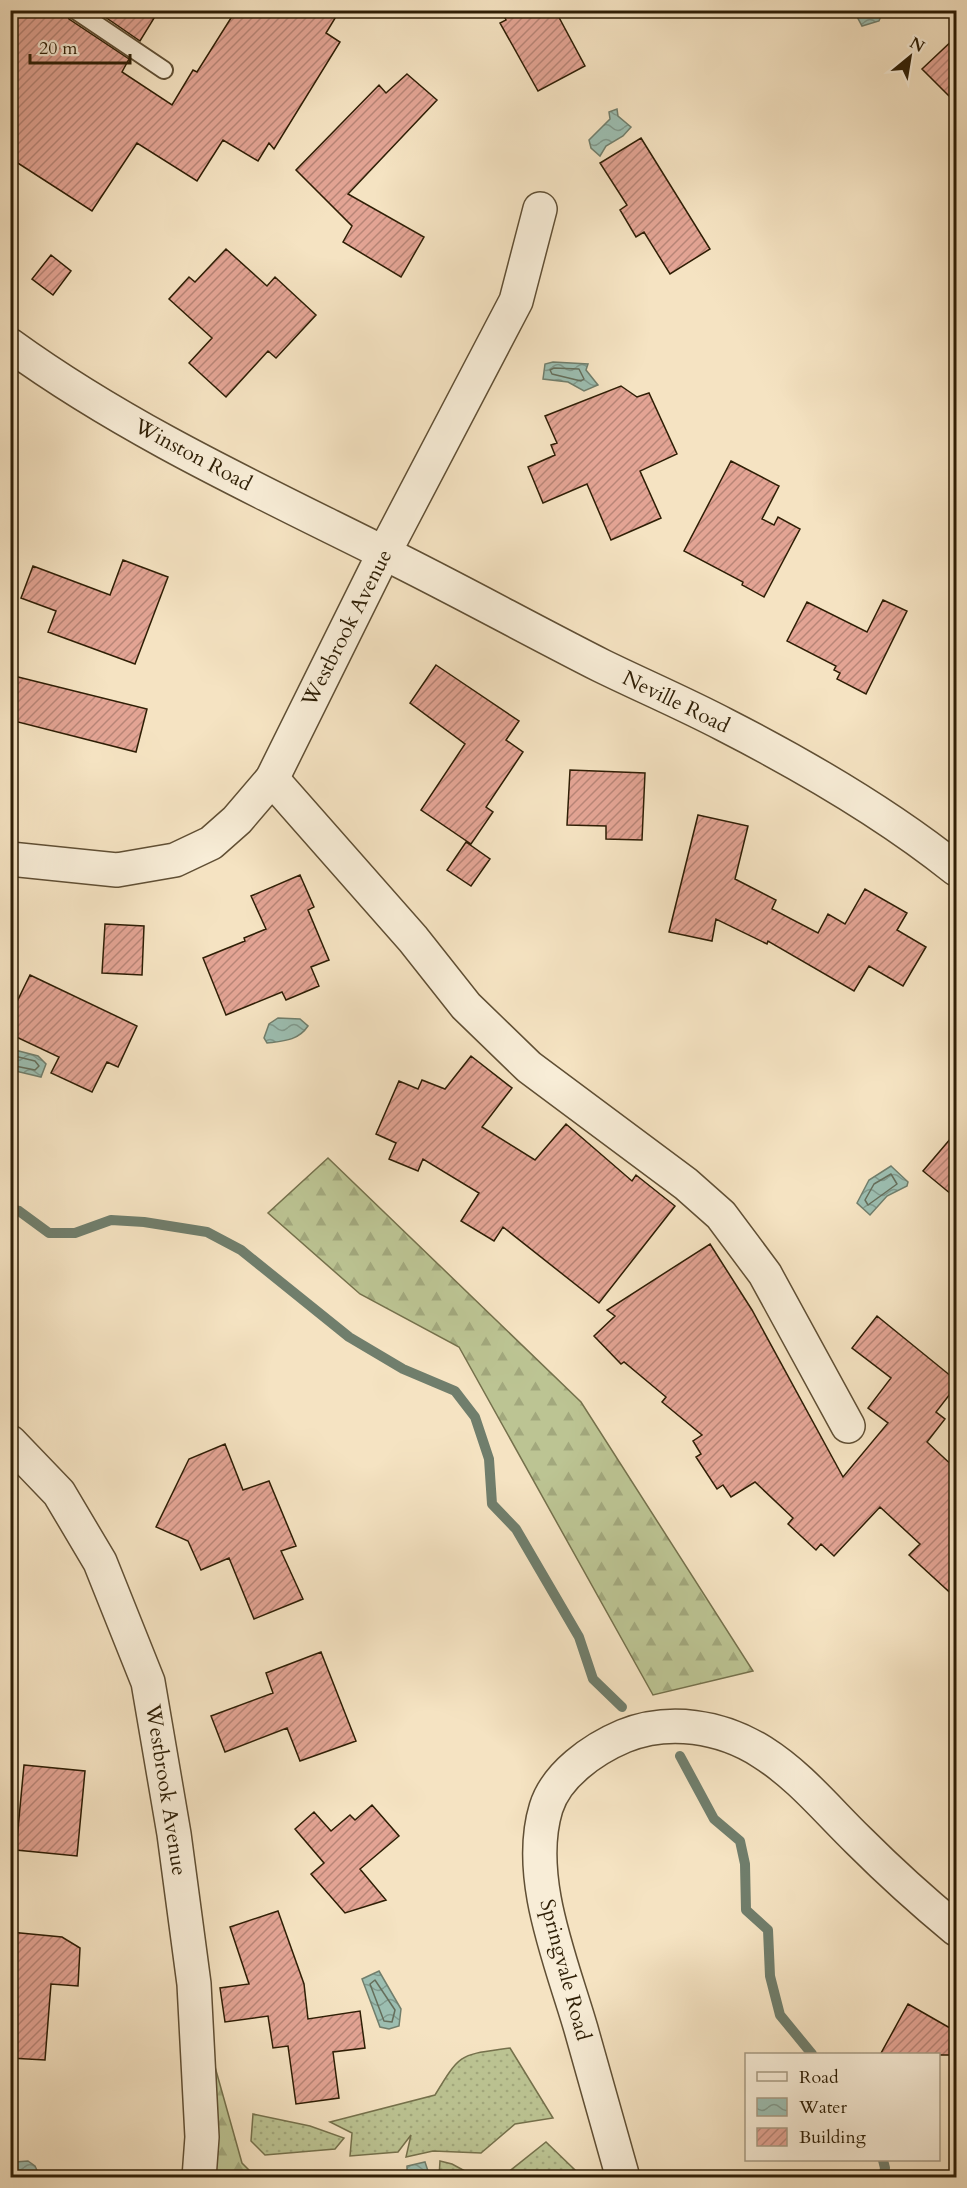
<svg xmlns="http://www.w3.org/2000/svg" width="967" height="2188" viewBox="0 0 967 2188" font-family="Cardo,serif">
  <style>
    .grass { fill: url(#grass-dots); stroke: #75714c; stroke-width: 1.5 }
    .forest { fill: url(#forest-firs); stroke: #75714c; stroke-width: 1.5 }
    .water { fill: url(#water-waves); stroke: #707e6c; stroke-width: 1.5 }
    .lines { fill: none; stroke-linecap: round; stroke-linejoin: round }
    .shore { stroke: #656e5b; stroke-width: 1.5 }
    .stream { stroke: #707e6c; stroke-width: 10 }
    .building { fill: url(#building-hatch); stroke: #2e1e05; stroke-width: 1.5 }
    .service-casing { stroke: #604f34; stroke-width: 20 }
    .minor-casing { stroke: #604f34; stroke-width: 36 }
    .tertiary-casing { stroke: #604f34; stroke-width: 36 }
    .service { stroke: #f8edd7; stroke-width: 16 }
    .minor { stroke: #f8edd7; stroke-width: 33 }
    .tertiary { stroke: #f8edd7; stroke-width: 33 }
    .labels { text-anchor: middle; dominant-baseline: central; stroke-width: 5; stroke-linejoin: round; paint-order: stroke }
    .street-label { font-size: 21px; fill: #2e1e05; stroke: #f8edd7 }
  </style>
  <defs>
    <pattern id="grass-dots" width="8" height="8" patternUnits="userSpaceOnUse" patternTransform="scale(1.5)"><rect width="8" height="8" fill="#bcc493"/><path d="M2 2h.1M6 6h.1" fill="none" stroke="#a2a87d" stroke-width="1.8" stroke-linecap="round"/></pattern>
    <pattern id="forest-firs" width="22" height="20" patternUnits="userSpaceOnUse" patternTransform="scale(1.5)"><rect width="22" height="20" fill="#bcc493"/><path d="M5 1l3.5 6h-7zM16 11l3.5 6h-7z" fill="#a2a87d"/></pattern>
    <pattern id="water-waves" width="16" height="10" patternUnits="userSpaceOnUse" patternTransform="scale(1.5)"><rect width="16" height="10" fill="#9cbeb1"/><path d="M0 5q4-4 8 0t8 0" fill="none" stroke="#809a8e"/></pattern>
    <pattern id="building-hatch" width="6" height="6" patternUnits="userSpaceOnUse" patternTransform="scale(1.5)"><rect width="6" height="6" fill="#e3a494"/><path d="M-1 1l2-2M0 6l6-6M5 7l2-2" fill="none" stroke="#b88577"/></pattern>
  </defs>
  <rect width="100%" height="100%" fill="#f5e3c2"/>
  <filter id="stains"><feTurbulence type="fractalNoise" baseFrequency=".00333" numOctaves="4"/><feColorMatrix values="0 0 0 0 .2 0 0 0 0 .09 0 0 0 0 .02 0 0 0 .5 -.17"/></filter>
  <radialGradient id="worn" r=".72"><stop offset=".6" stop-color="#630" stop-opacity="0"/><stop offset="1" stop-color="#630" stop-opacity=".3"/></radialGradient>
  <path class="grass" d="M 510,2048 L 553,2118 L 515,2124 L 481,2153 L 433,2151 L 406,2157 L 411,2135 L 398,2152 L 350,2156 L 352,2133 L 330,2122 L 435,2095 C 461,2052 460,2055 510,2048 Z
    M 253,2114 L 310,2126 L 344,2138 L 335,2149 L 265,2155 L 251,2141 Z
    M 546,2142 L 575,2170 L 578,2177 L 502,2177 Z
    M 440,2161 L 452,2164 L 476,2177 L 439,2177 Z"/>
  <path class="forest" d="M 328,1158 L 581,1402 L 753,1671 L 653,1695 L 459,1347 L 360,1294 L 268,1213 Z
    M 208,2042 L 242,2163 L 256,2177 L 204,2178 Z"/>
  <path class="water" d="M 854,11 L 876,11 L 881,16 L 879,21 L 862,26 Z
    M 617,109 L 618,116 L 631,127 L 623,136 L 606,146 L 600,156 L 591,148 L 589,140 L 610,119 L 609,112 Z
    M 553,362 L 588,364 L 586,370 L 598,385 L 584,391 L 568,382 L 543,379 L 545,364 Z
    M 278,1018 L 300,1019 L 308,1026 C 298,1041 283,1041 267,1043 L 264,1038 L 269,1024 Z
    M 11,1049 L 38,1056 L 46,1064 L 41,1077 L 11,1070 Z
    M 891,1166 L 908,1182 L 907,1186 L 887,1196 L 870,1215 L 857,1203 L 869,1180 Z
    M 379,1971 L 401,2009 L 399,2026 L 389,2029 L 380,2027 L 362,1979 Z
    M 28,2161 L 35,2166 L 40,2177 L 19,2177 L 13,2167 L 15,2162 Z
    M 425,2162 L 430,2177 L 407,2177 L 407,2166 Z"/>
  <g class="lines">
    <path class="shore" d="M 554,368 L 579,369 L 584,379 L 581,381 L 552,374 L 550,370 Z
      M 10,1055 L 35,1061 L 39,1066 L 35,1070 L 10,1065
      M 891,1174 L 897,1184 L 868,1205 L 865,1200 L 874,1184 Z
      M 375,1980 L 395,2010 L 392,2022 L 384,2021 L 370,1984 Z"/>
    <path class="stream" d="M 10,1209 L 19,1211 L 49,1233 L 75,1233 L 111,1220 L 144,1222 L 207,1232 L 241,1250 L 349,1337 L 403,1369 L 455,1391 L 475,1417 L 489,1459 L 492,1504 L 516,1529 L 579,1637 L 593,1679 L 622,1707
      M 680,1756 L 714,1819 L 740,1841 L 745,1864 L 746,1910 L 768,1930 L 770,1976 L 780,2015 L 812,2054
      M 883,2178 L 885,2168 L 883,2160"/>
  </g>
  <path class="building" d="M 10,10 L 65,10 L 69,19 L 129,59 L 122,72 L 172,105 L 193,70 L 197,72 L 236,10 L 340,10 L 326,33 L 340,42 L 274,149 L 269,143 L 258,161 L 223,140 L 197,181 L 137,143 L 92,211 L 10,158 Z
    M 95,10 L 159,10 L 140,41 Z
    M 501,10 L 555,10 L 585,66 L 538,91 L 500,23 L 506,20 Z
    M 957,36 L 957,104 L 922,69 Z
    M 407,74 L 437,100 L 348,194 L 424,237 L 401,277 L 343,242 L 352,226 L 296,170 L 379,85 L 386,93 Z
    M 641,138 L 710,249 L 670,274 L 644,232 L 636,237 L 620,210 L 627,205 L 600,163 Z
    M 226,249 L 267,286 L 275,277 L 316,315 L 276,358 L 268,351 L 226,397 L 189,363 L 212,338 L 169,299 L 189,277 L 195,282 Z
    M 51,255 L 71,271 L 53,295 L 32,279 Z
    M 621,386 L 637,397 L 649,393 L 677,454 L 640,471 L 661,518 L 611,540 L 587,484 L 543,503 L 528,467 L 555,455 L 551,445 L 557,443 L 545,416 Z
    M 731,461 L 779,486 L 762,519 L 774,525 L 778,517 L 800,529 L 764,597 L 742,585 L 743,582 L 684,551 Z
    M 123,560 L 168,577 L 135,664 L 48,632 L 56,611 L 21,598 L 33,566 L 110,595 Z
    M 883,600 L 907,611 L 866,694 L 837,679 L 840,673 L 834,670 L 836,666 L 787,641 L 807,602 L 867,632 Z
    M 436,665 L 519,721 L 506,740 L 523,752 L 486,807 L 493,812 L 471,844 L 421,810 L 465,744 L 410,703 Z
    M 10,675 L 147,709 L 136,752 L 10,720 Z
    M 570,770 L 645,773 L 642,840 L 606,839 L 606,826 L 567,825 Z
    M 698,815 L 748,826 L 735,879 L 776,900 L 772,909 L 818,933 L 828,914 L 845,924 L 865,889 L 907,913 L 897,930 L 926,947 L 903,986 L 869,966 L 854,991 L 768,941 L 767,944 L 716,919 L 712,941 L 669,932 Z
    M 466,842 L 490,859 L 471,886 L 447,870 Z
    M 300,875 L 314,907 L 308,910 L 329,960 L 311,967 L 319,986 L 286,1000 L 282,992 L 226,1015 L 203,958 L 245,941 L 244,938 L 266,929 L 251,896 Z
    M 105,924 L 144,926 L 142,975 L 102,973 Z
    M 30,975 L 137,1026 L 118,1067 L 107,1062 L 92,1092 L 51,1073 L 59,1057 L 10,1034 L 10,1016 Z
    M 471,1056 L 512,1088 L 482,1127 L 535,1160 L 566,1124 L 632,1181 L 636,1175 L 675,1206 L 599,1303 L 503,1227 L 494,1241 L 461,1221 L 479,1193 L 423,1159 L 418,1171 L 389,1159 L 396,1143 L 376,1134 L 399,1081 L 418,1089 L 422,1080 L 445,1089 Z
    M 957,1131 L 957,1199 L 923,1171 Z
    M 710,1244 L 752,1310 L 843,1477 L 888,1423 L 868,1408 L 891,1378 L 852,1348 L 877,1316 L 957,1381 L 957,1385 L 936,1412 L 945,1419 L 927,1442 L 957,1470 L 957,1599 L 909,1555 L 920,1544 L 880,1507 L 834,1556 L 821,1544 L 816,1550 L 788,1524 L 793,1518 L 755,1482 L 731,1497 L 723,1485 L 717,1489 L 696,1457 L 701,1454 L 693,1441 L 702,1435 L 662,1402 L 666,1397 L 624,1362 L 621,1364 L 594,1336 L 615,1316 L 607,1310 Z
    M 225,1444 L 243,1490 L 269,1481 L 296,1546 L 281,1551 L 303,1599 L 254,1619 L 229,1558 L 201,1570 L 188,1541 L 156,1527 L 189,1459 Z
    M 321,1652 L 356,1741 L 300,1761 L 287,1728 L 225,1752 L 211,1716 L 273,1693 L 266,1673 Z
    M 24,1765 L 85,1771 L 77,1856 L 16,1850 Z
    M 372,1805 L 399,1836 L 360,1869 L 386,1900 L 345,1913 L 311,1874 L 324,1863 L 295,1829 L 314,1812 L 331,1831 L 350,1815 L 355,1820 Z
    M 278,1911 L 304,1984 L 308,2019 L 360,2011 L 365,2048 L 333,2052 L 339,2098 L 296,2104 L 288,2046 L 273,2048 L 268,2016 L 225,2022 L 220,1988 L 249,1984 L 230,1927 Z
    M 10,1932 L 62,1937 L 80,1948 L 78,1986 L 51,1984 L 45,2060 L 10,2058 Z
    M 908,2004 L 957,2032 L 957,2055 L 880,2055 Z"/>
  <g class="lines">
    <g class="service-casing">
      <path id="service" d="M 75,10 L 164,70"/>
    </g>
    <g class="minor-casing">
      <path id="minor" d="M 540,209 L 516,301 L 384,553 C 457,589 529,629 602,666 C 643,686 685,704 725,725 C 805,766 886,813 956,869
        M 272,779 L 413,939 L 466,1006 L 529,1067 L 686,1184 L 721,1215 L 765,1274 L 848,1426
        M 623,2178 C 609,2128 595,2078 581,2029 C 562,1963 525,1877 546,1808 C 556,1775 593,1749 624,1736 C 669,1718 721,1726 762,1752 C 800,1776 827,1810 859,1841 C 890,1872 922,1901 956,1929"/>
    </g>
    <g class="tertiary-casing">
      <path id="tertiary" d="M 10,345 C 126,429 256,489 384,553 L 272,779 L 237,820 L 211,843 L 175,860 L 117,870 L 10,859
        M 10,1442 L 59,1493 L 100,1562 L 148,1682 L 174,1834 L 194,1984 L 202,2137 L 199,2178"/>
    </g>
    <use href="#service" class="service"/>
    <use href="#minor" class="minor"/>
    <use href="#tertiary" class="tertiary"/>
  </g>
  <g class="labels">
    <g class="street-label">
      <text transform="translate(193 455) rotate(28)">Winston Road</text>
      <text transform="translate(347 628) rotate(-63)">Westbrook Avenue</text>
      <text transform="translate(676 702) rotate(26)">Neville Road</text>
      <text transform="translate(166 1790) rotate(81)">Westbrook Avenue</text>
      <text transform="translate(565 1970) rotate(75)">Springvale Road</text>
    </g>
  </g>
  <rect width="967" height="2188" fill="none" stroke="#f5e3c2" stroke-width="36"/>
  <rect x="12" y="12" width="943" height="2164" fill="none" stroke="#2e1e05" stroke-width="3"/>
  <rect x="18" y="18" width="931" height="2152" fill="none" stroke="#2e1e05" stroke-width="1.5"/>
  <rect x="745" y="2053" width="195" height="108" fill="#f8edd7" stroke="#a79a83" stroke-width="1.5"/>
  <rect x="757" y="2072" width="30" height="9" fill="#f8edd7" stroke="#a79a83" stroke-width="1.5"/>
  <text x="799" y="2083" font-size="18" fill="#2e1e05">Road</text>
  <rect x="757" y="2098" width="30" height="18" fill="url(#water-waves)" stroke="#a79a83" stroke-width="1.5"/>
  <text x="799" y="2113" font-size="18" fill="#2e1e05">Water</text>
  <rect x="757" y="2128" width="30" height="18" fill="url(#building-hatch)" stroke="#a79a83" stroke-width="1.5"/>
  <text x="799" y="2143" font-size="18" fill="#2e1e05">Building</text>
  <g transform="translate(910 57) rotate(30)" stroke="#f8edd7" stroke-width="4.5" paint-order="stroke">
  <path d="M0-4.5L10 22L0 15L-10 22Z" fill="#2e1e05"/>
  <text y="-9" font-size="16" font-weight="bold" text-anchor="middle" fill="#2e1e05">N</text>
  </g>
  <path d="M30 54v9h100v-9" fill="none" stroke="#2e1e05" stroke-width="3"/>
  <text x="39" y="54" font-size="18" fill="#2e1e05" stroke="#f8edd7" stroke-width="4.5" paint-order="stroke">20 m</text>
  <rect width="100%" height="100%" filter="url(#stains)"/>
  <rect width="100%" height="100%" fill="url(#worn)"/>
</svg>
